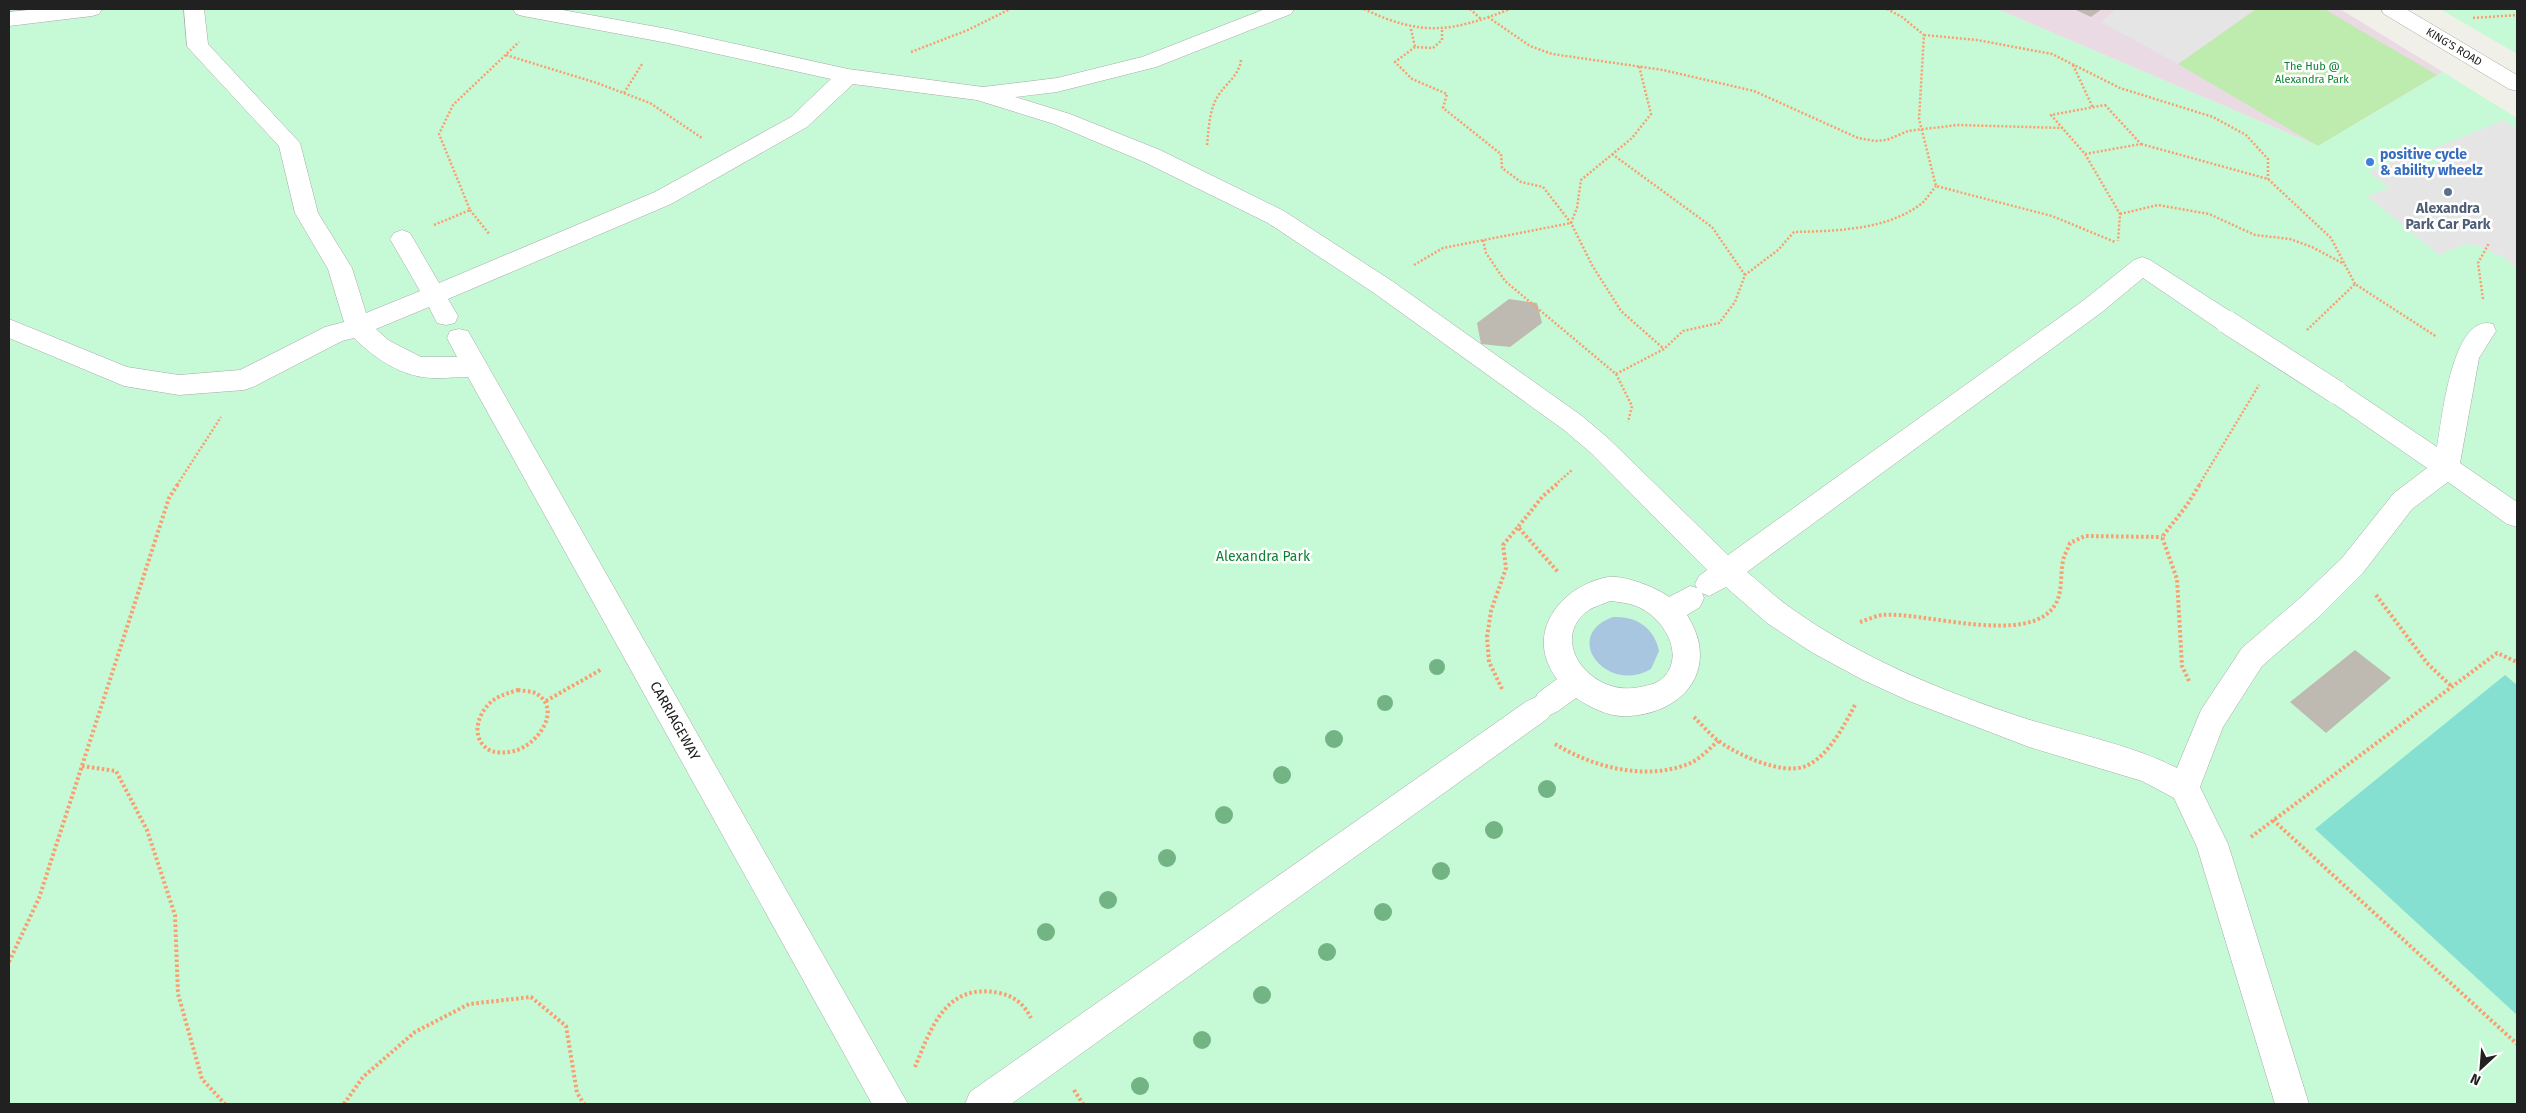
<svg xmlns="http://www.w3.org/2000/svg" width="2526" height="1113" viewBox="0 0 2526 1113" font-family="'Fira Sans',sans-serif">
  <style>
    .industrial { fill: #eadae3 }
    .grass { fill: #beebae }
    .park { fill: #c6fad6 }
    .pitch { fill: #86e0d2 }
    .parking { fill: #e5e5e5 }
    .water { fill: #a8c6df }
    .building { fill: #bebab1 }
    .lines { fill: none; stroke-linecap: round; stroke-linejoin: round }
    .pedestrian-casing { stroke: #a8a8a8; stroke-width: 1 }
    .tertiary-casing { stroke: #a8a8a8; stroke-width: 1 }
    .path-far1 { stroke: #fb9d6f; stroke-width: 2.5; stroke-dasharray: 2 2; stroke-linecap: butt }
    .path { stroke: #fb9d6f; stroke-width: 4; stroke-dasharray: 2.5 2.5; stroke-linecap: butt }
    .pedestrian { fill: #fff; fill-rule: evenodd }
    .tertiary { fill: #fff; fill-rule: evenodd }
    .pedestrian-bridge-casing { stroke: #a8a8a8; stroke-width: 24; stroke-linecap: butt }
    .pedestrian-bridge { stroke: #fff; stroke-width: 23 }
    .tree { fill: #72b483 }
    .shop-dot { fill: #3f7fe0; stroke: #fff; stroke-width: 2 }
    .service-dot { fill: #5c6f8a; stroke: #fff; stroke-width: 2 }
    .labels { text-anchor: middle; dominant-baseline: central; stroke-width: 5; stroke-linejoin: round; paint-order: stroke }
    .far-street-label { font-size: 11px; fill: #212121; stroke: #fff }
    .far-park-label { font-size: 11px; fill: #0b8331; stroke: #fff }
    .shop-label { font-size: 14px; font-weight: bold; fill: #366cbe; stroke: #fff; text-anchor: start }
    .service-label { font-size: 14px; font-weight: bold; fill: #4e5e75; stroke: #fff }
    .park-label { font-size: 14px; fill: #0b8331; stroke: #fff }
    .street-label { font-size: 14px; fill: #212121; stroke: #fff }
  </style>
  <rect width="100%" height="100%" fill="#f1f0e8"/>
  <path class="industrial" d="M 1997,9 L 2340,9 L 2443,72 L 2318,146 Z"/>
  <path class="grass" d="M 2256,9 L 2324,9 L 2437,75 L 2318,146 L 2178,64 Z"/>
  <path class="park" d="M 9,9 L 1997,9 L 2318,146 L 2443,72 L 2517,118 L 2517,1104 L 9,1104 Z
    M 2440,9 L 2517,9 L 2517,54 Z"/>
  <path class="pitch" d="M 2505,675 L 2517,685 L 2517,1015 L 2315,829 Z"/>
  <path class="parking" d="M 2116,9 L 2256,9 L 2178,64 L 2101,22 Z
    M 2504,120 L 2517,129 L 2517,269 L 2505,258 L 2479,246 L 2465,244 L 2439,255 L 2367,196 L 2389,188 L 2369,172 L 2402,157 L 2419,171 L 2441,162 L 2427,151 Z"/>
  <path class="water" d="M 1613,617 C 1636,616 1654,627 1659,651 L 1651,669 C 1607,695 1560,636 1613,617 Z"/>
  <path class="building" d="M 2074,9 L 2102,9 L 2091,17 Z
    M 1509,299 L 1537,303 L 1542,323 L 1510,347 L 1481,344 L 1477,323 Z
    M 2355,650 L 2391,678 L 2326,733 L 2290,702 Z"/>
  <g class="lines">
    <g class="pedestrian-casing">
      <path id="pedestrian" d="M 39,9 L 102,9 L 99,14 L 92,16 L 9,26 L 9,12 Z
        M 184,9 L 204,9 L 208,44 L 300,143 L 318,213 L 352,268 L 366,313 L 420,291 L 390,239 L 394,233 L 402,230 L 410,233 L 439,283 L 655,192 L 791,117 L 831,79 L 668,43 L 523,16 L 516,14 L 513,9 L 557,9 L 668,29 L 848,69 L 983,87 L 1057,78 L 1142,57 L 1265,9 L 1294,9 L 1291,14 L 1156,67 L 1057,92 L 1015,97 L 1070,114 L 1160,150 L 1284,211 L 1392,281 L 1582,416 L 1609,439 L 1728,555 L 2084,300 L 2134,260 L 2142,257 L 2150,260 L 2236,315 L 2239,322 L 2236,329 L 2227,331 L 2218,329 L 2143,278 L 2102,312 L 1747,572 C 1761,583 1774,596 1788,606 C 1860,658 1946,693 2030,720 C 2079,735 2132,745 2177,768 L 2201,710 L 2242,648 L 2300,598 L 2342,558 L 2394,493 L 2427,468 L 2327,399 L 2323,392 L 2327,385 L 2336,382 L 2345,385 L 2437,447 C 2442,420 2452,312 2493,324 L 2496,331 L 2479,358 L 2460,463 L 2517,502 L 2517,527 L 2507,524 L 2448,482 L 2412,509 L 2362,574 L 2320,616 L 2262,666 L 2223,727 L 2200,787 L 2228,844 L 2309,1104 L 2275,1104 L 2197,847 L 2174,798 L 2142,781 L 2029,747 L 1909,701 L 1863,680 L 1813,653 L 1767,623 L 1726,587 L 1709,596 L 1702,593 L 1704,598 L 1700,607 L 1687,615 C 1720,667 1686,712 1630,716 C 1611,718 1591,708 1576,698 L 1558,711 L 1550,715 L 1547,719 L 1011,1104 L 965,1104 L 970,1092 L 1527,701 L 1536,697 L 1538,693 L 1557,679 C 1523,634 1560,586 1608,577 C 1624,575 1656,587 1669,597 L 1690,586 L 1697,588 L 1695,584 L 1699,576 L 1707,570 L 1591,453 L 1564,430 L 1374,293 L 1268,223 L 1144,162 L 1054,124 L 977,100 L 853,84 L 807,127 L 671,204 L 448,299 L 458,316 L 455,323 L 446,325 L 437,323 L 429,307 L 376,329 L 388,340 L 421,357 L 457,357 L 447,338 L 450,331 L 459,329 L 468,331 L 908,1104 L 872,1104 L 468,377 C 452,377 433,380 417,376 C 393,371 370,354 354,338 L 342,341 L 253,387 L 244,390 L 179,395 L 124,386 L 9,338 L 9,319 L 127,367 L 179,375 L 240,370 L 325,327 L 344,322 L 328,269 L 295,213 L 279,146 L 191,51 L 187,46 ZM 1610,601 C 1619,602 1628,603 1636,606 C 1662,616 1686,653 1664,677 C 1657,684 1649,685 1640,687 C 1592,698 1546,640 1589,610 C 1595,606 1604,604 1610,601 Z"/>
    </g>
    <g class="tertiary-casing">
      <path id="tertiary" d="M 2381,9 L 2406,9 L 2517,75 L 2517,91 L 2509,89 L 2384,14 Z"/>
    </g>
    <path class="path-far1" d="M 1364,9 C 1422,37 1452,32 1510,9
      M 1470,9 L 1481,19
      M 1887,9 L 1902,17 L 1924,35 L 1919,119 L 1936,186 L 2052,216 L 2115,242
      M 1488,17 L 1530,46 L 1552,54 L 1663,70 L 1754,91 L 1858,138 L 1875,141 L 1887,140 L 1908,131 L 1957,125 L 2063,128
      M 2473,18 L 2517,15
      M 1411,29 L 1415,47
      M 1442,30 L 1442,40 L 1433,48 L 1415,47 L 1395,62 L 1412,79 L 1447,94 L 1443,108 L 1501,154 L 1502,168 L 1521,182 L 1543,187 L 1571,223 L 1592,265 L 1621,311 L 1664,349
      M 1924,35 L 1977,40 L 2052,54 L 2120,88 L 2213,117 L 2246,135 L 2268,159 L 2268,179
      M 911,52 L 968,30 L 1010,9
      M 506,55 L 597,83 L 650,103 L 702,138
      M 2073,65 L 2093,108
      M 624,93 L 642,64
      M 2105,105 L 2141,144 L 2085,154 L 2051,115 Z
      M 2141,144 L 2268,179 L 2331,238 L 2355,284
      M 1207,145 C 1209,128 1209,110 1218,96 C 1226,83 1239,76 1241,60
      M 1612,154 L 1712,227 L 1745,275
      M 2085,154 L 2120,214 L 2118,241
      M 470,210 L 490,235
      M 2120,214 L 2158,205 L 2209,214 L 2255,235 L 2290,239 L 2312,247 L 2344,264
      M 434,225 L 470,210 L 439,134 L 453,105 L 519,42
      M 1483,240 L 1486,253 L 1505,281 L 1616,374 L 1632,406 L 1628,422
      M 1414,265 L 1443,248 L 1571,223 L 1577,208 L 1581,180 L 1632,138 L 1651,114 L 1639,66
      M 2483,299 L 2478,263 L 2489,243
      M 2307,330 L 2355,284 L 2437,337
      M 1616,374 L 1664,349 L 1683,331 L 1719,323 L 1735,302 L 1745,275 L 1778,250 L 1794,232 C 1836,231 1887,230 1921,204 C 1927,199 1931,192 1936,186
      M 177,485 L 221,417
      M 1555,485 L 1572,470
      M 2199,485 L 2259,385"/>
    <path class="path" d="M 1557,484 L 1543,496 L 1518,527 L 1558,572
      M 2376,595 L 2427,663 L 2452,687
      M 1860,622 C 1867,620 1875,616 1882,615 C 1922,611 2029,647 2055,605 C 2063,592 2060,575 2063,561 C 2064,555 2068,549 2070,543 L 2085,536 L 2162,537
      M 2189,681 L 2182,666 L 2177,579 L 2162,537 L 2187,505 L 2200,484
      M 1502,689 L 1489,662 L 1487,637 L 1491,611 L 1506,568 L 1503,545 L 1518,527
      M 518,690 C 524,691 532,691 537,694 C 563,711 536,746 514,751 C 506,753 498,753 491,751 C 470,740 476,715 492,701 C 500,695 509,693 518,690 Z
      M 546,701 L 602,669
      M 1694,717 C 1701,724 1708,732 1716,739 C 1735,754 1782,776 1806,766 C 1829,756 1845,724 1856,703
      M 1555,744 C 1593,767 1644,781 1688,764 C 1699,760 1709,749 1718,741
      M 82,766 L 116,771 L 147,830 L 175,915 L 178,994 L 202,1079 L 225,1104
      M 2273,820 L 2517,1044
      M 2251,837 L 2497,653 L 2517,662
      M 9,962 L 39,898 L 169,498 L 178,484
      M 915,1067 C 931,1028 946,982 999,993 C 1014,996 1024,1004 1031,1018
      M 1074,1090 L 1083,1104
      M 344,1104 L 363,1077 L 415,1032 L 469,1004 L 531,997 L 566,1026 L 577,1093 L 584,1104"/>
    <use href="#pedestrian" class="pedestrian"/>
    <use href="#tertiary" class="tertiary"/>
    <g class="pedestrian-bridge-casing">
      <path id="pedestrian-bridge" d="M 2227,322 L 2336,392"/>
    </g>
    <use href="#pedestrian-bridge" class="pedestrian-bridge"/>
  </g>
  <g class="tree">
    <circle cx="1437" cy="667" r="8"/>
    <circle cx="1385" cy="703" r="8"/>
    <circle cx="1334" cy="739" r="9"/>
    <circle cx="1282" cy="775" r="9"/>
    <circle cx="1547" cy="789" r="9"/>
    <circle cx="1224" cy="815" r="9"/>
    <circle cx="1494" cy="830" r="9"/>
    <circle cx="1167" cy="858" r="9"/>
    <circle cx="1441" cy="871" r="9"/>
    <circle cx="1108" cy="900" r="9"/>
    <circle cx="1383" cy="912" r="9"/>
    <circle cx="1046" cy="932" r="9"/>
    <circle cx="1327" cy="952" r="9"/>
    <circle cx="1262" cy="995" r="9"/>
    <circle cx="1202" cy="1040" r="9"/>
    <circle cx="1140" cy="1086" r="9"/>
  </g>
  <circle class="shop-dot" cx="2370" cy="162" r="5"/>
  <circle class="service-dot" cx="2448" cy="192" r="5"/>
  <g class="labels">
    <g class="far-street-label">
      <text transform="translate(2454 47) rotate(31)">KING'S ROAD</text>
    </g>
    <g class="far-park-label">
      <text x="2312" y="66">The Hub @<tspan x="2312" dy="13">Alexandra Park</tspan></text>
    </g>
    <g class="shop-label">
      <text x="2380" y="154">positive cycle<tspan x="2380" dy="16">&amp; ability wheelz</tspan></text>
    </g>
    <g class="service-label">
      <text x="2448" y="208">Alexandra<tspan x="2448" dy="16">Park Car Park</tspan></text>
    </g>
    <g class="park-label">
      <text x="1263" y="556">Alexandra Park</text>
    </g>
    <g class="street-label">
      <text transform="translate(675 721) rotate(61)">CARRIAGEWAY</text>
    </g>
  </g>
  <rect width="2526" height="1113" fill="none" stroke="#212121" stroke-width="20"/>
  <g transform="translate(2481 1068) rotate(206)" stroke="#ffffff" stroke-width="4" paint-order="stroke">
  <path d="M0-4L9 19L0 12L-9 19Z" fill="#212121"/>
  <text y="-8" font-size="14" font-weight="bold" text-anchor="middle" fill="#212121">N</text>
  </g>
</svg>
